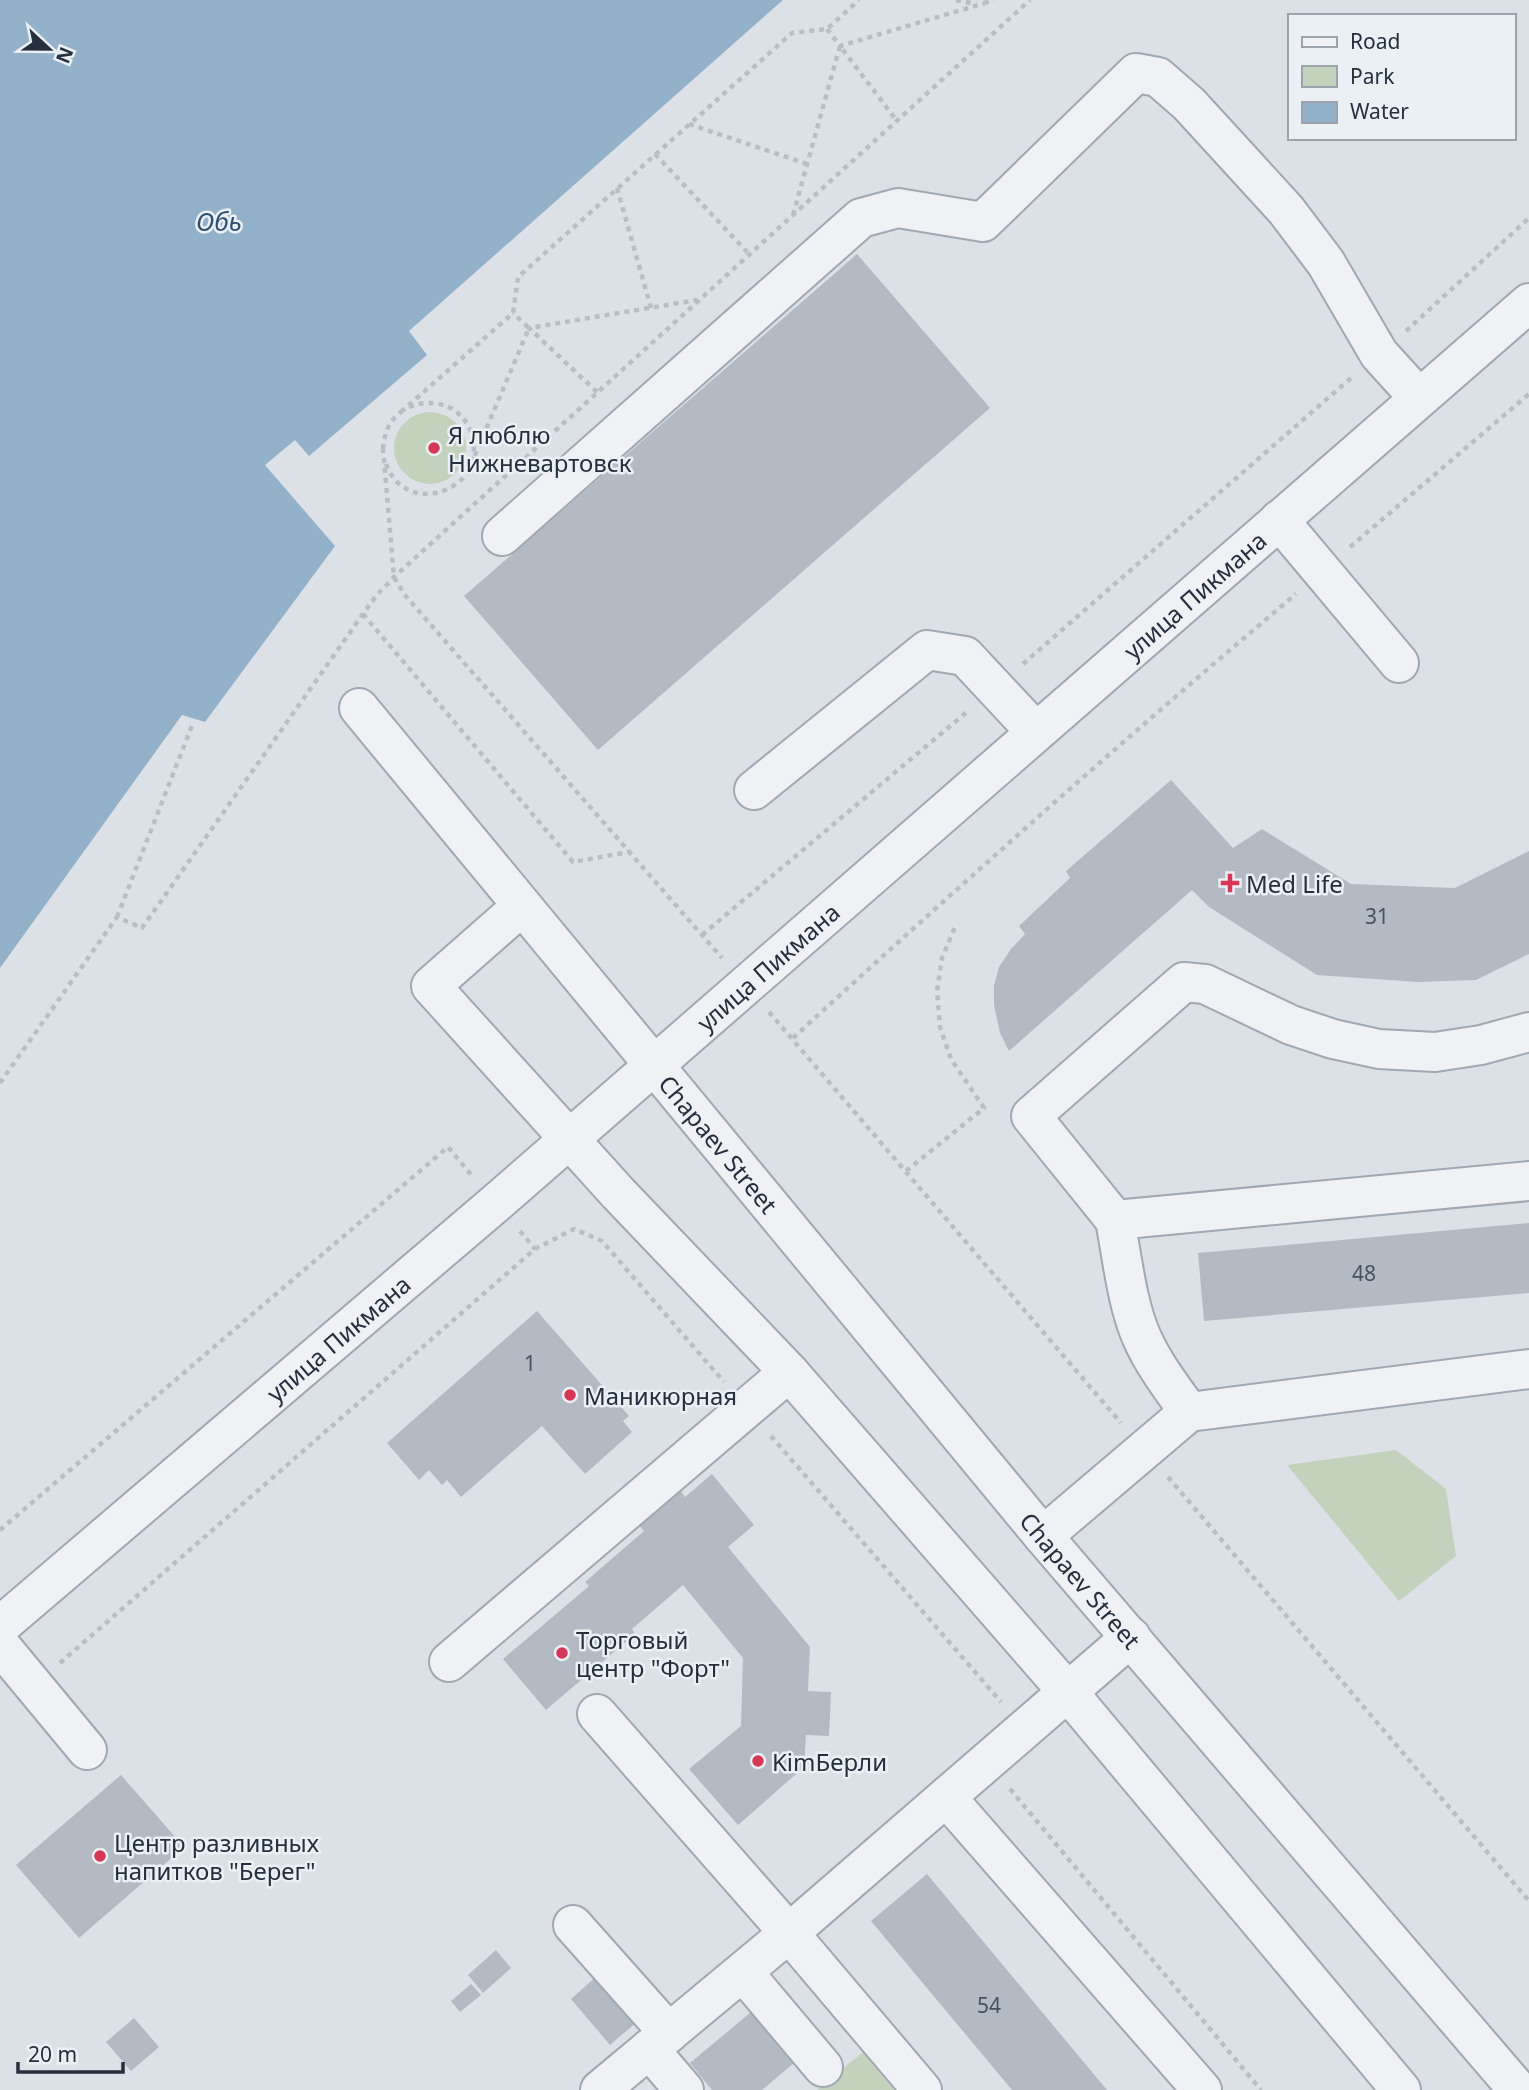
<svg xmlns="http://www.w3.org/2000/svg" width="1529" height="2090" viewBox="0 0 1529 2090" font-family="'Noto Sans',sans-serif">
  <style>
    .green { fill: #c3d2bd }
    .water { fill: #94b1ca }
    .building { fill: #b3bac4 }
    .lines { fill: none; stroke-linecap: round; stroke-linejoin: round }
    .minor-casing { stroke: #a1a8b1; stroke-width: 42 }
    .path { stroke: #babfc5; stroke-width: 4.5; stroke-dasharray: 5 5; stroke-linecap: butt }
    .minor { stroke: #eff1f5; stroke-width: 38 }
    .poi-dot { fill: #d63757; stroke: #ebf0f5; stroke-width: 2.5 }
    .labels { text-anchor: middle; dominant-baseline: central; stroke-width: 5; stroke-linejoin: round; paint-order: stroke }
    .number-label { font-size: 21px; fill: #485260 }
    .poi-label { font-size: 24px; fill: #252f3e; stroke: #ebf0f5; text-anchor: start }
    .street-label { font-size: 24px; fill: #252f3e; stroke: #ebf0f5 }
    .water-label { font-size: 26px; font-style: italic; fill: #2d5075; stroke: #ebf0f5 }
  </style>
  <rect width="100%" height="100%" fill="#dce1e7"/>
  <path class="green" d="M394 448a36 36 0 1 1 72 0a36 36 0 1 1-72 0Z
    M 1396,1450 L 1446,1489 L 1456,1556 L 1399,1601 L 1287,1465 Z
    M 863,2052 L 894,2090 L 817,2090 Z"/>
  <path class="water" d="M 0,0 L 783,0 L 409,331 L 427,355 L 309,456 L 295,440 L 265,465 L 335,546 L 205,722 L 182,715 L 0,968 Z"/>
  <path class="building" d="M 857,254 L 990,408 L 598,750 L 464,596 Z
    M 1171,780 L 1233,848 L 1262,829 L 1351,884 L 1455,888 L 1529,851 L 1529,954 L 1476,980 L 1418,982 L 1317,975 L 1209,907 L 1192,890 L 1009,1051 L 1000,1033 L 994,1005 L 994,986 L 999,967 L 1011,949 L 1025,934 L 1019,926 L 1070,878 L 1066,871 Z
    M 1529,1223 L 1529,1293 L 1204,1321 L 1198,1253 Z
    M 537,1311 L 629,1416 L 623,1421 L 632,1432 L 585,1474 L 542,1426 L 461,1497 L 447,1480 L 442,1485 L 429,1470 L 419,1480 L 387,1443 Z
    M 712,1474 L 754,1525 L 728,1547 L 810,1647 L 808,1691 L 831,1692 L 829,1736 L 806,1735 L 804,1767 L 738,1825 L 689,1769 L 741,1726 L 743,1658 L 683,1585 L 632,1629 L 635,1634 L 546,1710 L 503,1659 L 589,1586 L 585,1582 L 644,1531 L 639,1525 L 680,1490 L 685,1497 Z
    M 121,1775 L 184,1847 L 79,1938 L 16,1865 Z
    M 927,1874 L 1107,2090 L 1012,2090 L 871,1921 Z
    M 496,1950 L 511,1968 L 483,1993 L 468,1975 Z
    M 598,1975 L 638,2021 L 610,2045 L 571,1999 Z
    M 471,1984 L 481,1995 L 460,2012 L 451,2001 Z
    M 751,2012 L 794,2063 L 762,2090 L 712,2090 L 690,2063 Z
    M 134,2018 L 159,2047 L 131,2071 L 106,2042 Z"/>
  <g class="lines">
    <g class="minor-casing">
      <g id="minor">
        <path d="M 1279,520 L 1399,663"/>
        <path d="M 502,536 L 861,218 L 898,208 L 983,222 L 1136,73 L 1158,77 L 1189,104 L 1286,210 L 1326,263 L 1379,354 L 1419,398"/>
        <path id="s1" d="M 359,708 L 1043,1536 L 1518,2090"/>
        <path d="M 754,790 L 927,650 L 965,656 L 1035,731"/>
        <path d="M 522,906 L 431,986 L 618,1193 L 789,1372 L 1067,1691 L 1401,2090"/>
        <path d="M 1115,1220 L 1031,1116 L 1184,982 L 1205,984 L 1291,1025 L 1333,1039 L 1379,1049 L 1435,1052 L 1481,1045 L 1529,1032"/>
        <path d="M 1189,1412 C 1172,1388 1154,1365 1142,1338 C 1127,1305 1122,1256 1115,1220 L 1529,1181"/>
        <path d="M 1043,1536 L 1189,1412 L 1529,1369"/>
        <path id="s2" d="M 0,1626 L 496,1203 L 1529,303"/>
        <path d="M 0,1645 L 87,1750"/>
        <path d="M 449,1662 L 789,1372"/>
        <path d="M 597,1714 L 789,1933 L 922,2090"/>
        <path d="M 946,1797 L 1202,2090"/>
        <path d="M 573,1925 L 669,2033"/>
        <path d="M 743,1972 L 823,2067"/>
        <path d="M 649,2049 L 684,2090"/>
        <path d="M 600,2090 L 789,1933 L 1131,1637"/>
      </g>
    </g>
    <path class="path" d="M 956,0 L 976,4
      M 984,3 L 994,0
      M 827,29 L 840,46 L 985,3
      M 689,124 L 807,164
      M 655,154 L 749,254
      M 617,188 L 651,308
      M 793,215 L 840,46 L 897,121
      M 1406,331 L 1529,218
      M 597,392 L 529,328 L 697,300
      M 409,407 C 450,391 484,425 471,467
      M 401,412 L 513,313 L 518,277 L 792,33 L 827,29 L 859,0
      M 383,448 L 394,577 L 404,594 L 722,958
      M 383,449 C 384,433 389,421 402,411
      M 386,464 C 400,502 443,502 467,474 L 529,328 L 513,313
      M 1350,547 L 1529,394
      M 363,614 L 573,862 L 629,852
      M 1023,664 L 1351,378
      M 117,917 L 193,723
      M 702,935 L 968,711
      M 769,1012 L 1121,1423
      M 793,1038 C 958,887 1125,738 1296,594
      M 0,1083 L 117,917 L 142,928 L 363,614 L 376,596 L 394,577 L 1030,0
      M 906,1171 L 984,1108 L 951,1059 L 940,1027 L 937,991 L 942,958 L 955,927
      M 520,1231 L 535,1249
      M 771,1436 L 1001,1702
      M 1168,1477 L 1529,1901
      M 0,1530 L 448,1147 L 473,1177
      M 60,1663 L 535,1249 L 574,1229 L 602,1241 L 724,1382
      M 1010,1789 L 1261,2090"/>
    <use href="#minor" class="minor"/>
  </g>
  <g class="poi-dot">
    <circle cx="434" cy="448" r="7"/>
    <path d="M1226.5 872.5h7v7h7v7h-7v7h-7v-7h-7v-7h7z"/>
    <circle cx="570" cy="1395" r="7"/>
    <circle cx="562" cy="1653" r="7"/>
    <circle cx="758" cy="1761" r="7"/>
    <circle cx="100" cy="1856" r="7"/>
  </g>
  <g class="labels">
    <g class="number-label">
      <text x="1377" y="916">31</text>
      <text x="1364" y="1273">48</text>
      <text x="530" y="1363">1</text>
      <text x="989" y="2005">54</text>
    </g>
    <g class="poi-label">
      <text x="448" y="434">Я люблю<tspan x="448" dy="28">Нижневартовск</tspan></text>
      <text x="1246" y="883">Med Life</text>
      <text x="584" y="1395">Маникюрная</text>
      <text x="576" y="1639">Торговый<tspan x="576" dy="28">центр "Форт"</tspan></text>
      <text x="772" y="1761">KimБерли</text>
      <text x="114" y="1842">Центр разливных<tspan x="114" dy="28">напитков "Берег"</tspan></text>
    </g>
    <g class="street-label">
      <text stroke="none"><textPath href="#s2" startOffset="1578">улица Пикмана</textPath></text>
      <text stroke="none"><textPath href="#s2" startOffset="1012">улица Пикмана</textPath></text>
      <text stroke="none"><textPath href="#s1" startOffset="565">Chapaev Street</textPath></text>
      <text stroke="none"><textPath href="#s2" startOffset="444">улица Пикмана</textPath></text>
      <text stroke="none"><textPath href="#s1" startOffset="1132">Chapaev Street</textPath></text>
    </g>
    <g class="water-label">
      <text x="219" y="221">Обь</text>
    </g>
  </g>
  <rect x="1288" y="14" width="228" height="126" fill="#ebf0f5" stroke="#9ca3ac" stroke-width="2"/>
  <rect x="1302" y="37" width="35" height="10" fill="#eff1f5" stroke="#9ca3ac" stroke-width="2"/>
  <text x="1350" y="49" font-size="21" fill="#252f3e">Road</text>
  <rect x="1302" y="66" width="35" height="21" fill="#c3d2bd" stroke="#9ca3ac" stroke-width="2"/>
  <text x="1350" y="84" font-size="21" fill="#252f3e">Park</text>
  <rect x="1302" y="102" width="35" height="21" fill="#94b1ca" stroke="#9ca3ac" stroke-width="2"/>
  <text x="1350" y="119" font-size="21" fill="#252f3e">Water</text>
  <g transform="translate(49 49) rotate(112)" stroke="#ebf0f5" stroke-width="5" paint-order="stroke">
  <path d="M0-5L12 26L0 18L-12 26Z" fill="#252f3e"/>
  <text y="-10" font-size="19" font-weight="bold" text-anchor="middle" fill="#252f3e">N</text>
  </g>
  <path d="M18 2062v10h105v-10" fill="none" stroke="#252f3e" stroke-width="3.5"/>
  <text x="28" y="2062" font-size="21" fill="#252f3e" stroke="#ebf0f5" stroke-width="5" paint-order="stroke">20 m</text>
</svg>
